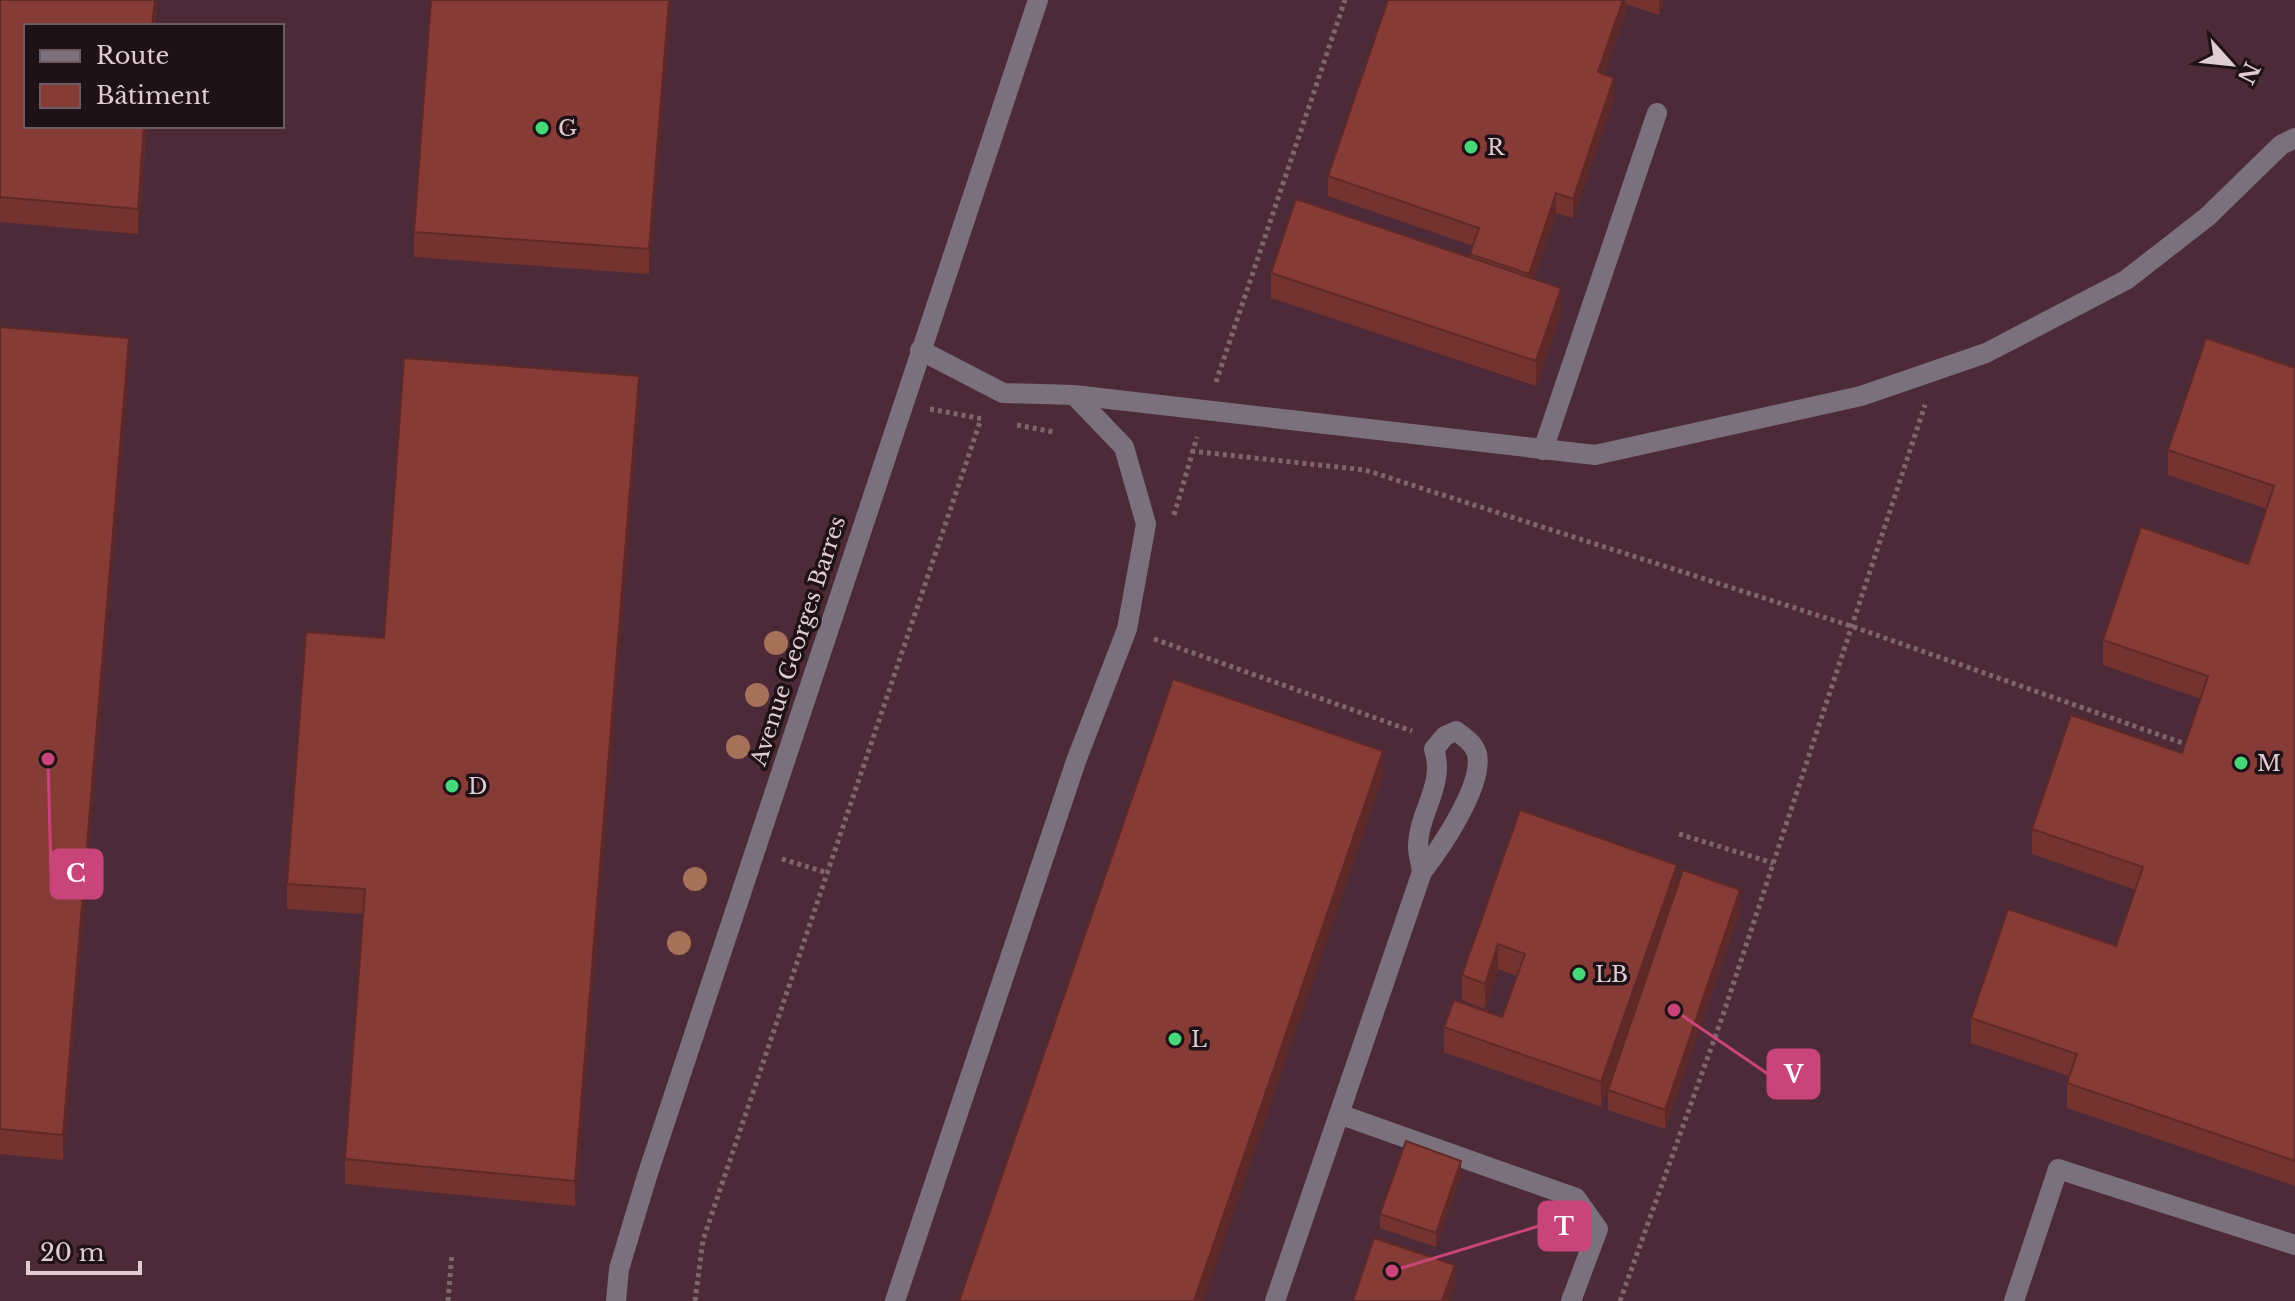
<svg xmlns="http://www.w3.org/2000/svg" width="2295" height="1301" viewBox="0 0 2295 1301" font-family="'Libre Baskerville',serif">
  <style>
    .built { fill: #4d2a38; fill-rule: evenodd }
    .lines { fill: none; stroke-linecap: round; stroke-linejoin: round }
    .path { stroke: #7e666f; stroke-width: 5; stroke-dasharray: 4 4; stroke-linecap: butt }
    .minor { stroke: #7b717c; stroke-width: 20 }
    .tree { fill: #a57158 }
    .wall { fill: #74332e }
    .shaded-wall { fill: #5e2926 }
    .building { fill: #873b36; stroke: #5e2926; stroke-width: 2 }
    .poi-dot { fill: #46d779; stroke: #1f1217; stroke-width: 3 }
    .labels { text-anchor: middle; dominant-baseline: central; stroke-width: 7; stroke-linejoin: round; paint-order: stroke }
    .poi-label { font-size: 22px; fill: #dfccd3; stroke: #1f1217; text-anchor: start }
    .street-label { font-size: 22px; fill: #dfccd3; stroke: #1f1217 }
    .leader { fill: none; stroke: #c94579; stroke-width: 3 }
    .callout-dot { fill: #c94579; stroke: #1f1217; stroke-width: 3 }
    .callout { fill: #c94579; stroke: #c94579; stroke-width: 3 }
    .callout-label { font-size: 24px; text-anchor: middle; font-weight: bold; fill: #fff }
  </style>
  <rect width="100%" height="100%" fill="#40242f"/>
  <path class="built" d="M 0,0 L 2295,0 L 2295,1301 L 0,1301 ZM 26,26 L 282,26 L 282,126 L 26,126 Z"/>
  <g class="lines">
    <path class="path" d="M 1216,382 L 1345,0
      M 930,409 L 983,419
      M 1017,425 L 1054,432
      M 1191,451 L 1365,470 L 1851,626 L 2188,745
      M 1174,515 L 1197,437
      M 1154,639 L 1412,731
      M 1679,834 L 1773,863
      M 782,859 L 828,873
      M 448,1301 L 452,1253
      M 695,1301 L 703,1240 L 981,419
      M 1620,1301 L 1723,1015 L 1925,405"/>
    <path class="minor" d="M 920,350 L 1003,393 L 1074,395 L 1595,455 L 1861,396 L 1986,353 L 2126,280 L 2207,217 L 2281,145 L 2295,138
      M 1543,450 L 1657,113
      M 1339,1114 L 1576,1198 L 1598,1229 L 1571,1301
      M 616,1301 L 619,1269 L 647,1176 L 1038,0
      M 895,1301 L 1076,761 L 1127,629 L 1146,524 L 1124,447 L 1074,395
      M 1275,1301 L 1422,872 C 1440,849 1484,785 1477,754 C 1474,743 1464,737 1456,731 L 1445,736 L 1434,749 C 1446,785 1418,812 1418,847 C 1418,855 1421,864 1422,872
      M 2014,1301 L 2058,1169 L 2295,1245"/>
  </g>
  <g class="tree">
    <circle cx="776" cy="643" r="12"/>
    <circle cx="757" cy="695" r="12"/>
    <circle cx="738" cy="747" r="12"/>
    <circle cx="695" cy="879" r="12"/>
    <circle cx="679" cy="943" r="12"/>
  </g>
  <path class="wall" d="M 0,0 L 157,0 L 138,234 L 0,222 Z
    M 431,0 L 671,0 L 649,274 L 414,257 L 414,232 Z
    M 1388,0 L 1664,0 L 1659,15 L 1626,4 L 1626,11 L 1604,74 L 1614,98 L 1573,218 L 1556,213 L 1534,278 L 1561,313 L 1536,386 L 1271,298 L 1271,273 L 1470,257 L 1473,246 L 1328,196 L 1328,176 Z
    M 0,327 L 129,363 L 63,1160 L 0,1154 Z
    M 2295,368 L 2295,1186 L 2067,1108 L 2067,1083 L 2069,1076 L 1971,1043 L 1971,1018 L 2116,946 L 2136,890 L 2032,854 L 2032,829 L 2182,753 L 2201,699 L 2103,665 L 2103,640 L 2248,564 L 2267,509 L 2168,475 L 2168,450 Z
    M 639,402 L 575,1206 L 345,1184 L 345,1159 L 363,914 L 287,909 L 287,884 L 384,638 Z
    M 1520,810 L 1677,889 L 1740,910 L 1665,1129 L 1608,1110 L 1608,1090 L 1659,941 L 1601,1107 L 1444,1052 L 1444,1027 L 1502,1017 L 1517,976 L 1498,969 L 1485,1009 L 1462,1000 L 1462,975 Z
    M 1461,1174 L 1436,1247 L 1380,1228 L 1380,1214 Z"/>
  <path class="shaded-wall" d="M 155,0 L 157,0 L 154,26 L 152,26 Z
    M 669,0 L 671,0 L 649,274 L 649,249 Z
    M 1623,0 L 1626,0 L 1626,11 L 1598,92 L 1598,72 Z
    M 1659,0 L 1664,0 L 1659,15 Z
    M 1614,78 L 1614,98 L 1573,218 L 1573,199 Z
    M 144,126 L 146,126 L 138,234 L 138,209 Z
    M 1556,193 L 1556,213 L 1529,294 L 1529,274 Z
    M 1561,288 L 1561,313 L 1536,386 L 1536,361 Z
    M 129,338 L 129,363 L 63,1160 L 63,1135 Z
    M 639,376 L 639,402 L 575,1206 L 575,1181 Z
    M 1383,751 L 1383,776 L 1203,1301 L 1194,1301 Z
    M 1677,865 L 1677,890 L 1601,1107 L 1601,1082 Z
    M 1740,890 L 1740,910 L 1665,1129 L 1665,1110 Z
    M 1498,944 L 1498,969 L 1485,1009 L 1485,984 Z
    M 1461,1161 L 1461,1174 L 1436,1247 L 1436,1233 Z
    M 1455,1265 L 1455,1285 L 1449,1301 L 1442,1301 Z"/>
  <path class="building" d="M 0,0 L 155,0 L 152,26 L 26,26 L 26,126 L 144,126 L 138,209 L 0,197 Z
    M 431,0 L 669,0 L 649,249 L 414,232 Z
    M 1388,0 L 1623,0 L 1598,72 L 1614,78 L 1573,199 L 1556,193 L 1529,274 L 1470,254 L 1479,228 L 1328,176 Z
    M 1296,199 L 1561,288 L 1536,361 L 1271,273 Z
    M 0,327 L 129,338 L 63,1135 L 0,1129 Z
    M 2206,338 L 2295,368 L 2295,1161 L 2067,1083 L 2077,1054 L 1971,1018 L 2008,909 L 2116,946 L 2143,867 L 2032,829 L 2071,715 L 2182,753 L 2208,676 L 2103,640 L 2141,527 L 2248,564 L 2274,486 L 2168,450 Z
    M 404,358 L 639,376 L 575,1181 L 345,1159 L 365,889 L 287,884 L 306,632 L 384,638 Z
    M 1173,679 L 1383,751 L 1194,1301 L 959,1301 Z
    M 1520,810 L 1677,865 L 1601,1082 L 1444,1027 L 1454,1000 L 1502,1017 L 1525,954 L 1498,944 L 1485,984 L 1462,975 Z
    M 1683,870 L 1740,890 L 1665,1110 L 1608,1090 Z
    M 1406,1141 L 1461,1161 L 1436,1233 L 1380,1214 Z
    M 1374,1238 L 1455,1265 L 1442,1301 L 1353,1301 Z"/>
  <g class="poi-dot">
    <circle cx="542" cy="128" r="8"/>
    <circle cx="1471" cy="147" r="8"/>
    <circle cx="2241" cy="763" r="8"/>
    <circle cx="452" cy="786" r="8"/>
    <circle cx="1579" cy="974" r="8"/>
    <circle cx="1175" cy="1039" r="8"/>
  </g>
  <g class="labels">
    <g class="poi-label">
      <text x="558" y="128">G</text>
      <text x="1487" y="147">R</text>
      <text x="2257" y="763">M</text>
      <text x="468" y="786">D</text>
      <text x="1595" y="974">LB</text>
      <text x="1191" y="1039">L</text>
    </g>
    <g class="street-label">
      <text transform="translate(798 641) rotate(-72)">Avenue Georges Barres</text>
    </g>
  </g>
  <path class="leader" d="M48 759L51 874M1674 1010L1768 1074M1392 1271L1539 1226"/>
  <g class="callout-dot">
    <circle cx="48" cy="759" r="8"/>
    <circle cx="1674" cy="1010" r="8"/>
    <circle cx="1392" cy="1271" r="8"/>
  </g>
  <g class="callout">
    <rect x="51" y="850" width="51" height="48" rx="8"/>
    <rect x="1768" y="1050" width="51" height="48" rx="8"/>
    <rect x="1539" y="1202" width="51" height="48" rx="8"/>
  </g>
  <g class="callout-label">
    <text x="76" y="882">C</text>
    <text x="1794" y="1083">V</text>
    <text x="1564" y="1235">T</text>
  </g>
  <rect x="24" y="24" width="260" height="104" fill="#1f1217" stroke="#6c5c62" stroke-width="2"/>
  <rect x="40" y="50" width="40" height="12" fill="#7b717c" stroke="#6c5c62" stroke-width="2"/>
  <text x="96" y="64" font-size="24" fill="#dfccd3">Route</text>
  <rect x="40" y="84" width="40" height="24" fill="#873b36" stroke="#6c5c62" stroke-width="2"/>
  <text x="96" y="104" font-size="24" fill="#dfccd3">Bâtiment</text>
  <g transform="translate(2231 64) rotate(117)" stroke="#1f1217" stroke-width="6" paint-order="stroke">
  <path d="M0-6L14 30L0 20L-14 30Z" fill="#dfccd3"/>
  <text y="-12" font-size="22" font-weight="bold" text-anchor="middle" fill="#dfccd3">N</text>
  </g>
  <path d="M28 1261v12h112v-12" fill="none" stroke="#dfccd3" stroke-width="4"/>
  <text x="40" y="1261" font-size="24" fill="#dfccd3" stroke="#1f1217" stroke-width="6" paint-order="stroke">20 m</text>
</svg>
